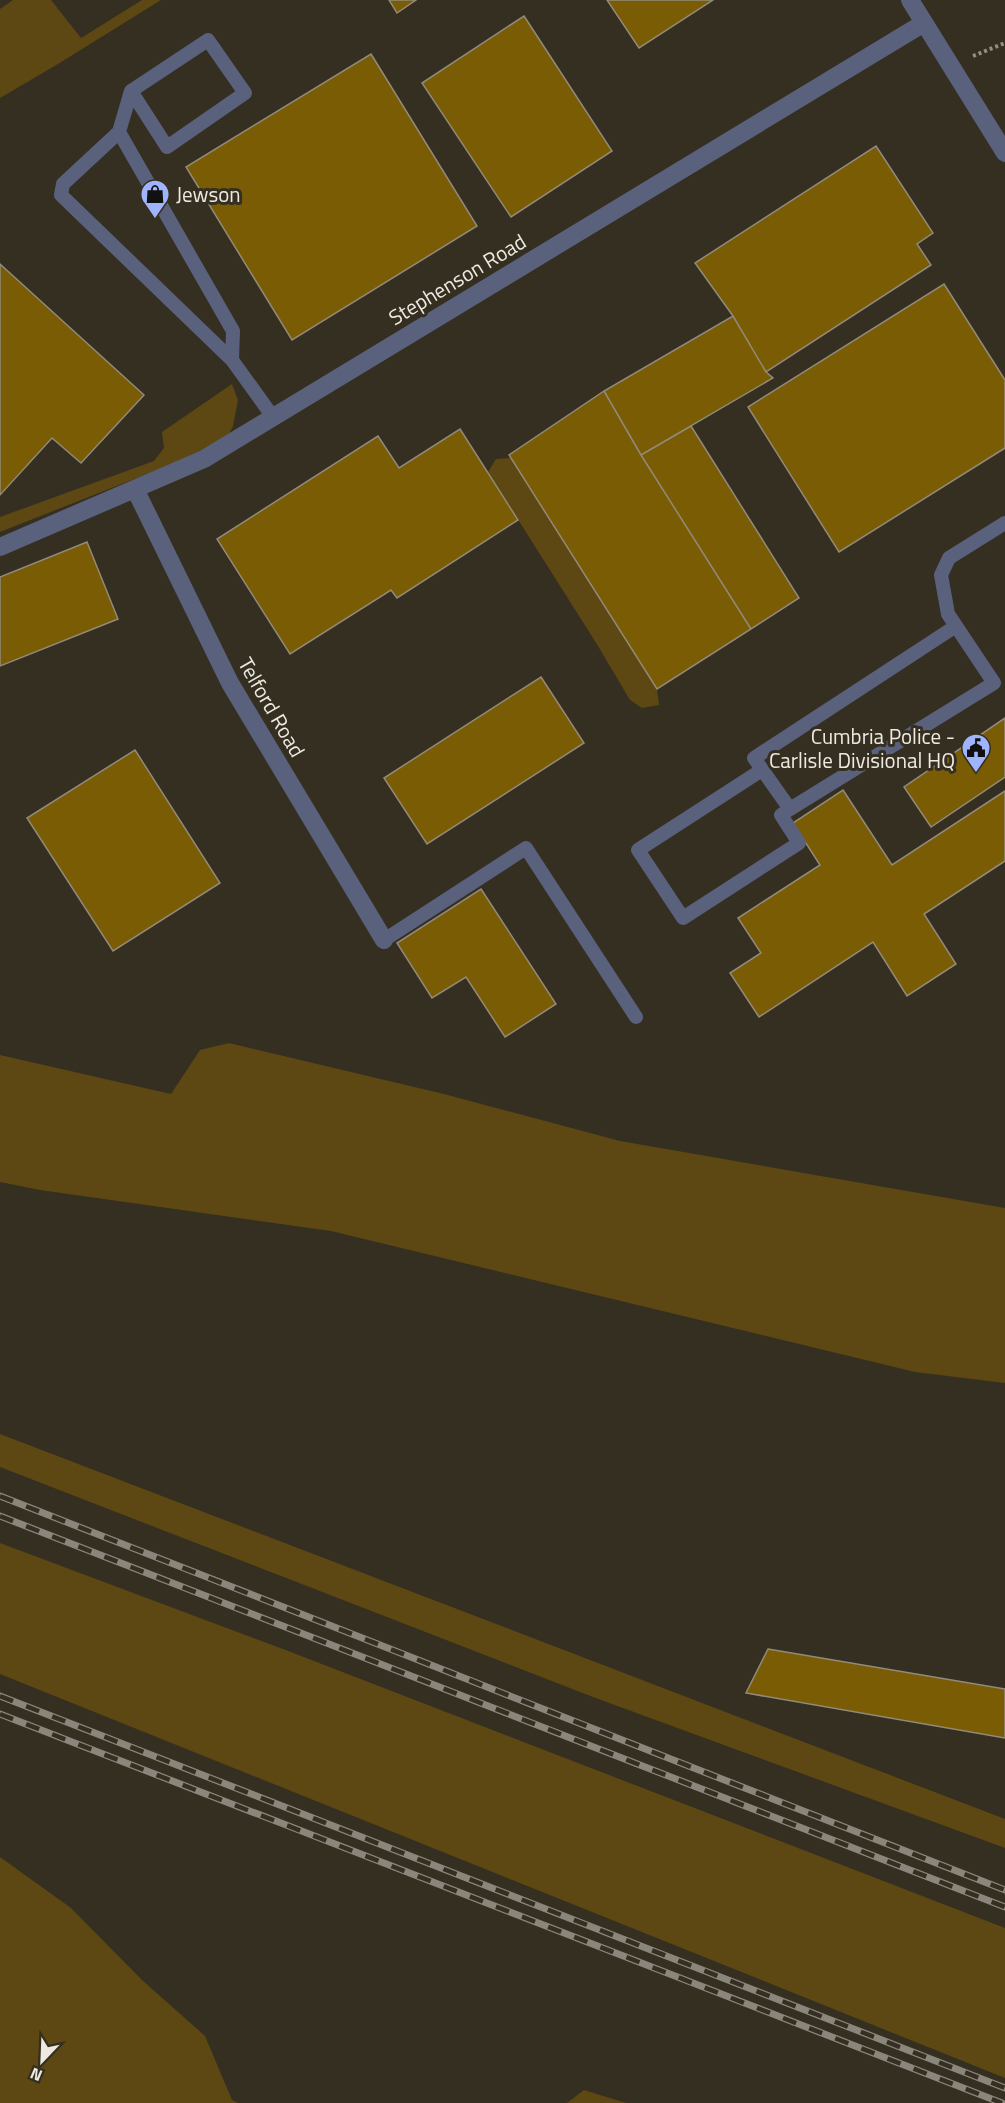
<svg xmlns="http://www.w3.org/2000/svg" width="1005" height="2103" viewBox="0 0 1005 2103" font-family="'Titillium Web',sans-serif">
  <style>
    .green { fill: #5d4713 }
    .building { fill: #7a5c05; stroke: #928a7a; stroke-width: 1.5 }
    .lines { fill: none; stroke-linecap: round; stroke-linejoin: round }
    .path { stroke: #948f83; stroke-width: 4; stroke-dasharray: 3 3; stroke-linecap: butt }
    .lane { stroke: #59617c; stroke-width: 14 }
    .street { stroke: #59617c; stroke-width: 18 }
    .rail-casing { stroke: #8b867b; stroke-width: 7 }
    .rail { stroke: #352f21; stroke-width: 4.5; stroke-dasharray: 14; stroke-linecap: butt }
    .labels { text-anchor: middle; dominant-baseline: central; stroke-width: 6; stroke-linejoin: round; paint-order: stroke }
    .poi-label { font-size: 21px; fill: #eeeae1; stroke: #352f21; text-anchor: start }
    .street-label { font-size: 21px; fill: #eeeae1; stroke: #352f21 }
  </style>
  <rect width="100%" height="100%" fill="#352f21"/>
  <path class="green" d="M 13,0 L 51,0 L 81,38 L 142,0 L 161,0 L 58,64 L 0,98 L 0,9 Z
    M 232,384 L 238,400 L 233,426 L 227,438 L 180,461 L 0,532 L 0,517 L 154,461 L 164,448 L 162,432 Z
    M 511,458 L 657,689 L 659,705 L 642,708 L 630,700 L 598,646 L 488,472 L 496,459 Z
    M 229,1043 L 444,1094 L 620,1141 L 1005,1208 L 1005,1383 L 915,1372 L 331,1231 L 40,1190 L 0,1182 L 0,1055 L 171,1094 L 200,1050 Z
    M 0,1434 L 1005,1819 L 1005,1848 L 593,1697 L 0,1467 Z
    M 0,1543 L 283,1649 L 1005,1928 L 1005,2078 L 0,1674 Z
    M 0,1857 L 71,1908 L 142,1980 L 205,2036 L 232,2100 L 238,2103 L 0,2103 Z
    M 584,2090 L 626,2103 L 567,2103 Z"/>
  <path class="building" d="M 389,0 L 416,0 L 397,13 Z
    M 607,0 L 713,0 L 639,48 Z
    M 524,16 L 612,151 L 511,217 L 422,83 Z
    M 371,54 L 477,226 L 292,340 L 186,167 Z
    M 876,146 L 933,233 L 917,244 L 931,265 L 766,372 L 733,316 L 695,263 Z
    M 0,264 L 144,395 L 81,463 L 52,438 L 0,495 Z
    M 944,284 L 1005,380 L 1005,448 L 839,552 L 748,407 Z
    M 733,316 L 766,372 L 773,378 L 641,455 L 604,391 Z
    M 604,391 L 641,455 L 751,629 L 657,689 L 509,455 Z
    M 691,426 L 799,598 L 751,629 L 641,455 Z
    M 460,429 L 518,520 L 397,598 L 391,590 L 290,654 L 217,539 L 378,436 L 399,468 Z
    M 87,542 L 118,619 L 0,666 L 0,577 Z
    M 541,677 L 584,743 L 427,844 L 384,778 Z
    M 1005,718 L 1005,777 L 931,827 L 904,787 Z
    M 135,750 L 220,883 L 113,951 L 27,818 Z
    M 843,790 L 892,865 L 1005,791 L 1005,861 L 924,914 L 956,964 L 907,996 L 873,942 L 759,1017 L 730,973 L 761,953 L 738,918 L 820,865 L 793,823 Z
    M 481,889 L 556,1004 L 505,1037 L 466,977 L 432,998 L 397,943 Z
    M 768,1649 L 1005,1689 L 1005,1738 L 746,1693 Z"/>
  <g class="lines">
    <path class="path" d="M 973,56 L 1005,43"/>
    <path class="lane" d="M 119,132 L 131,91 L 208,40 L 245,93 L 167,147 L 131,91
      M 232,360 L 233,331 L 119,132 L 63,184 L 61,195 L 232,360 L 273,417
      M 956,626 L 754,758 L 790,809 L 994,683 L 948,614 L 941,575 L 949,558 L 1005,523
      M 762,770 L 638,850 L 683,918 L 799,843 L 781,815 L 790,809
      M 384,940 L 526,848 L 636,1017"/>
    <path class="street" d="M 910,0 L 1005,153
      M 135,489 L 230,683 L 384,940
      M 0,547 L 204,459 L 924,23"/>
    <g class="rail-casing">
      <path id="rail" d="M 0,1496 L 1005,1890
        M 0,1516 L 1005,1907
        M 0,1696 L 1005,2088
        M 0,1714 L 1002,2103"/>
    </g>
    <use href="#rail" class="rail"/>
  </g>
  <defs>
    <g id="shop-pin" transform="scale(1.5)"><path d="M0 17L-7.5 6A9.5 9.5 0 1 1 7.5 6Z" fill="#a0b3fd" stroke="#352f21"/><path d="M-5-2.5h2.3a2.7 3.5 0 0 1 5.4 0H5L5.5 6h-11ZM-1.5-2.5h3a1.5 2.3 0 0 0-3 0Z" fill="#111"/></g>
    <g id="civic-pin" transform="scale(1.5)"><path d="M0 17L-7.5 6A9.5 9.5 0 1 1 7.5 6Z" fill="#a0b3fd" stroke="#352f21"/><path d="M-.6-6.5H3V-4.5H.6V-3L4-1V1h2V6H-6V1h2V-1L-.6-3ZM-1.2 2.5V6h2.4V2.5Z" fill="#111"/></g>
  </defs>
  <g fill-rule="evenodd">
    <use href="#shop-pin" x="155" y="194"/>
    <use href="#civic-pin" x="976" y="748"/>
  </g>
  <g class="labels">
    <g class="poi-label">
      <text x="176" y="194">Jewson</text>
      <text x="955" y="736" text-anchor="end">Cumbria Police -<tspan x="955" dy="24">Carlisle Divisional HQ</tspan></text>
    </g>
    <g class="street-label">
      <text transform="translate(457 279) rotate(-31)">Stephenson Road</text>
      <text transform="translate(272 707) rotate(60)">Telford Road</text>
    </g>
  </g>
  <g transform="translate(42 2061) rotate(203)" stroke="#352f21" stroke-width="4.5" paint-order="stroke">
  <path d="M0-4.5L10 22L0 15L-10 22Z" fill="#eeeae1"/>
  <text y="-9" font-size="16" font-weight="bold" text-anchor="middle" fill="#eeeae1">N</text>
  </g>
</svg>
